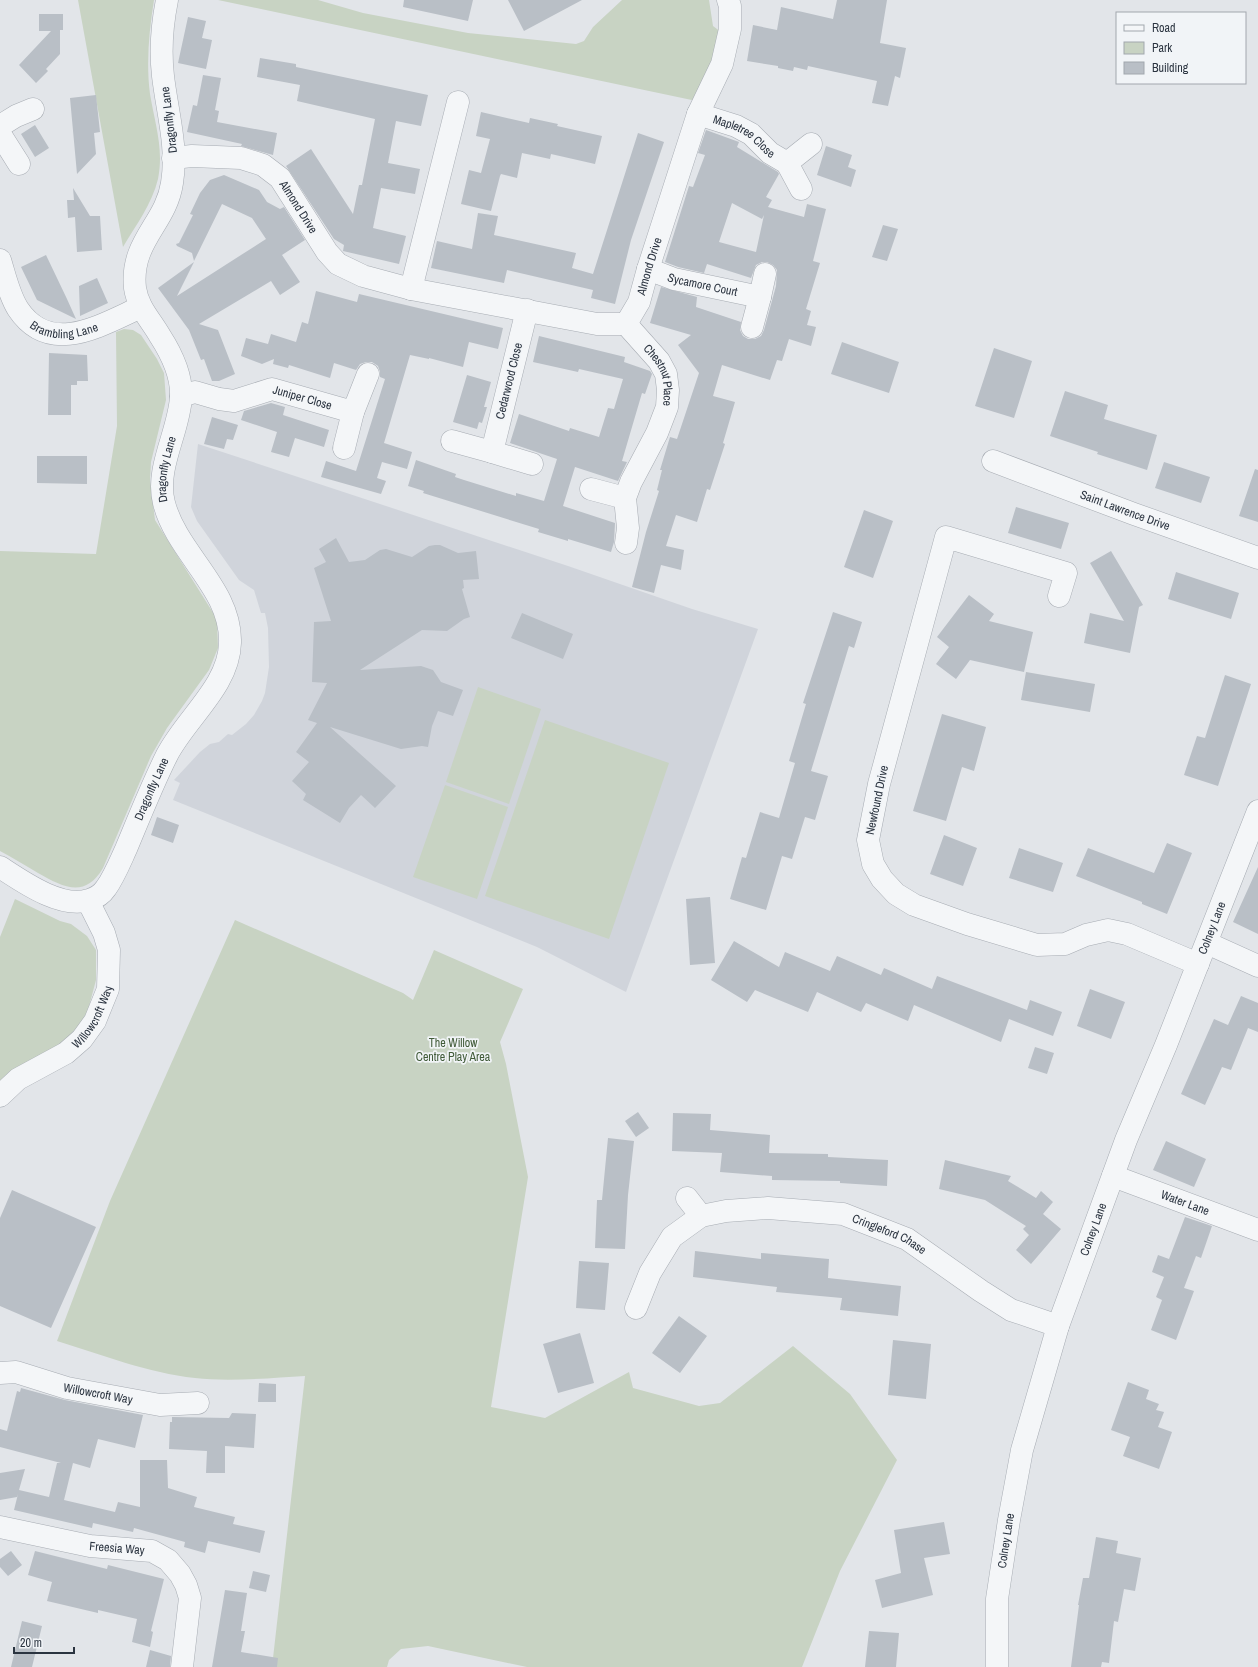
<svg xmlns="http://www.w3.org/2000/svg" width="1258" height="1667" viewBox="0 0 1258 1667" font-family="'Archivo Narrow',sans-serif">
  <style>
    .built { fill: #d0d4db }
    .green { fill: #c8d3c3 }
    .building { fill: #b9bfc6; fill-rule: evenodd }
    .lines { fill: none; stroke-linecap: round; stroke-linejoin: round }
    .minor-casing { stroke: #a7acb3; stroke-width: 23 }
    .minor { stroke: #f4f6f8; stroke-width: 22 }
    .labels { text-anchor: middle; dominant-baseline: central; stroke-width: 3.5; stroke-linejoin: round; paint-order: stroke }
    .street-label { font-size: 12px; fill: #2b3440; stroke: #f1f4f7 }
    .park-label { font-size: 12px; fill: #415b39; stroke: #f1f4f7 }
  </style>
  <rect width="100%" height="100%" fill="#e2e5e9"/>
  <path class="built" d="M 198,444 L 568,566 L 692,609 L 758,629 L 626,992 L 537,947 L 173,800 L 180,783 L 174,780 L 200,752 L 210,744 L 219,742 L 228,734 L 232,735 L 246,724 L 254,715 L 262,701 L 265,693 L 269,667 L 268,628 L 265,613 L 261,613 L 254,590 L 239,580 L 197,521 L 191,507 Z"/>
  <path class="green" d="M 78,0 L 154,0 C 149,31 146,63 150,94 C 155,124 164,149 158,179 C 152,204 136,225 123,247 Z
    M 218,0 L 318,0 L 363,13 L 468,33 L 576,44 L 584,41 L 593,27 L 622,0 L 709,0 L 713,26 L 721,32 L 706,103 Z
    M 124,329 L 133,330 L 141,335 L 157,359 L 164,373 L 166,400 L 151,462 L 150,480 L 155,520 L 217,619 L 218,648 L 209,670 L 167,728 L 151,756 L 103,868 C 85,899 63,887 38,873 C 25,865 13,858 0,851 L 0,551 L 96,554 L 117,426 L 116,332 Z
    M 478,687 L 541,709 L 509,804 L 446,782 Z
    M 545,720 L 669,763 L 609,939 L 485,896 Z
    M 445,785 L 508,807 L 477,899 L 413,877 Z
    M 15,899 L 60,921 L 71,924 L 87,936 L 96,950 L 96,980 L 88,1010 L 77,1035 L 0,1083 L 0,937 Z
    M 235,920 L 403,993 L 413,1000 L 434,950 L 523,989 L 500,1042 L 506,1064 L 528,1177 L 491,1407 L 545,1418 L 629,1372 L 633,1388 L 699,1406 L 720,1403 L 793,1346 L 850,1394 L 897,1460 L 840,1571 L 802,1667 L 527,1667 L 428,1646 L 401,1649 L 389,1660 L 387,1667 L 272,1667 L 305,1376 C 271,1378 228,1382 195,1378 C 148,1373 103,1355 57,1341 L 110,1201 Z"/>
  <path class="building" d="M 404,0 L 473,0 L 468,21 L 403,7 Z
    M 508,0 L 582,0 L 524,31 Z
    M 837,0 L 887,0 L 880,43 L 906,48 L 900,78 L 895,76 L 888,106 L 872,103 L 877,81 L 808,66 L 807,70 L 794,67 L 793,71 L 778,68 L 778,66 L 747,61 L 753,25 L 777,30 L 781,7 L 833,19 Z
    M 39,14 L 63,14 L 63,30 L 60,30 L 60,54 L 46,69 L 48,71 L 36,83 L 19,65 L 51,31 L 39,31 Z
    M 188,17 L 206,21 L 202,38 L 212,40 L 206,69 L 178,63 Z
    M 260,58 L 296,64 L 296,67 L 428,95 L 421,126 L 396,121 L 388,163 L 420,169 L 415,194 L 381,188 L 373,228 L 406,236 L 399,264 L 343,251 L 344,245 L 334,239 L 286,166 L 311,149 L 353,214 L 359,185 L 362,185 L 375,119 L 297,101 L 300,85 L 257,77 Z
    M 203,75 L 221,78 L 215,110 L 219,111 L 217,122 L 277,133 L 273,155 L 241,146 L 242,144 L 187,132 L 193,105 L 197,106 Z
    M 96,95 L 100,132 L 94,133 L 96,154 L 77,174 L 70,98 Z
    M 481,112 L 529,123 L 530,118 L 558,124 L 557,126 L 602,136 L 595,164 L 551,154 L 550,159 L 522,153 L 517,178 L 501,174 L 500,176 L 491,211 L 461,204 L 469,170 L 481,173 L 490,139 L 476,136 Z
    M 35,125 L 49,148 L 35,157 L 21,134 Z
    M 706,130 L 739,142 L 737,147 L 778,172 L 779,174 L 766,197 L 772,200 L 768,207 L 804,217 L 807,204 L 826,209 L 813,261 L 820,263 L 806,309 L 811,311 L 807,325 L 816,327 L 811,346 L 789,339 L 782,361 L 777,360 L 770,380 L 722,365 L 713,396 L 735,402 L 723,443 L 725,444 L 710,490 L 707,489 L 697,522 L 676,515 L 666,546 L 684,550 L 681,570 L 661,565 L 654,593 L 632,587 L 646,532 L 659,491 L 657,490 L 662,470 L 660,470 L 670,437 L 677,439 L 699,373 L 678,345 L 691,335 L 650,323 L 661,287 L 697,297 L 696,307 L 741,322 L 740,330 L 743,336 L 748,339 L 755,339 L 761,336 L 764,330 L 776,286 L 777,270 L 773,265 L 767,262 L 762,262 L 756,265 L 751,278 L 707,264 L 704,273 L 678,267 L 665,262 L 689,186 L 693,187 L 705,155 L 698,153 ZM 732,203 L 762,219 L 764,215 L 756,252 L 719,242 Z
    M 638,133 L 664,142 L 631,240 L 615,304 L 591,298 L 593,290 L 507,270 L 504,283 L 431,268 L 437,241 L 472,249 L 478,213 L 498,216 L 494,235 L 576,253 L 572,268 L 593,274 Z
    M 826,146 L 852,155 L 848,167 L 856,170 L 851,187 L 817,175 Z
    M 224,175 L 259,190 L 267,202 L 280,209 L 284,207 L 305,240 L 282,255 L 300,282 L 280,295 L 271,281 L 199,324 L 218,330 L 235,374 L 219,381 L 212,381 L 204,359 L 201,360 L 189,330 L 158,288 L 194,262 L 177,296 L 266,239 L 252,218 L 222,204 L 194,261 L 192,253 L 177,246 L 176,244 L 179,243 L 193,215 L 190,214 L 200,193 L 210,180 Z
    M 73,188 L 90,216 L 100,216 L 102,250 L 77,252 L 75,217 L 68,218 L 67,200 L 74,200 Z
    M 883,225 L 898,229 L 887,261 L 872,257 Z
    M 46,255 L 67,299 L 76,319 L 37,300 L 21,267 Z
    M 97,278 L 108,303 L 80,316 L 79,286 Z
    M 316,291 L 357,302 L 359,294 L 503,328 L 498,349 L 469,342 L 463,367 L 429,358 L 429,359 L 410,355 L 384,443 L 412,452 L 407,469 L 382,462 L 377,478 L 386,481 L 381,494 L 321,477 L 326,461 L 356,471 L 385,379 L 380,377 L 380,372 L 378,366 L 372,362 L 366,362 L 360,364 L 356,370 L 334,363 L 330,378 L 289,365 L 288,368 L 273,364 L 274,359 L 262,364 L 241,356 L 246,338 L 268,344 L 271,334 L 296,342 L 302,322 L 308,324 Z
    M 539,336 L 625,357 L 624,362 L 650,371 L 652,374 L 645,394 L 642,393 L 622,461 L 627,462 L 618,481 L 575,467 L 563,506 L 615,523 L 614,542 L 611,552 L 568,539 L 568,541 L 538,532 L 539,529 L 423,493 L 424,491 L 408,486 L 416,460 L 456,474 L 455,477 L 464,480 L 516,496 L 516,493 L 544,501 L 557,459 L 510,443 L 519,414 L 569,431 L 570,428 L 599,437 L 608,408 L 614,409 L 623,379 L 579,369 L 578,372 L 533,362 Z
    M 842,342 L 899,362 L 889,393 L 831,374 Z
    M 994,348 L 1032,361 L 1014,418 L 975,406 Z
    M 49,353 L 87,355 L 88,381 L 77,381 L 77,385 L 71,385 L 71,415 L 48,415 Z
    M 467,375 L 491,382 L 484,407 L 487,407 L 482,423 L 479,422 L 477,429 L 453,422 Z
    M 1065,391 L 1108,405 L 1104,419 L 1157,435 L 1147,470 L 1097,454 L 1098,452 L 1050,436 Z
    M 271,403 L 285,407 L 283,415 L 329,430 L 324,447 L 295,438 L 289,457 L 271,452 L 277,432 L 241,420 L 244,411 Z
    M 212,417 L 238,425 L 233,440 L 227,439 L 224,449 L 204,444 Z
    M 37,456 L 87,456 L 87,484 L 37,483 Z
    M 1164,462 L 1210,477 L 1201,503 L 1155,488 Z
    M 1255,469 L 1258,470 L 1258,522 L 1239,516 Z
    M 1016,507 L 1069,523 L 1061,549 L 1008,533 Z
    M 864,510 L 893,521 L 873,578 L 844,567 Z
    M 336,538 L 349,562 L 365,560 L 380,550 L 386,549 L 412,557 L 429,546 L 435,545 L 440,545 L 458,553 L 476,551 L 479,579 L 463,580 L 464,588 L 462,589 L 470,617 L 464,619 L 447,631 L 422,630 L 360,670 L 421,666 L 433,670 L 441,682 L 463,690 L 453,716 L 438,711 L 432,726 L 428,747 L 422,746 L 401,749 L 330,727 L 396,786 L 375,808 L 361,795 L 349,808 L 340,823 L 303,800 L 306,794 L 292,781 L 309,762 L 296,752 L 317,723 L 308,720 L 327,683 L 312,682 L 314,622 L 331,621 L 314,568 L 326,562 L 319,549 Z
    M 1111,551 L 1143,605 L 1139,607 L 1130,653 L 1084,643 L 1090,613 L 1124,621 L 1090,563 Z
    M 1176,572 L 1239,593 L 1231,619 L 1168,599 Z
    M 969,595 L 994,614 L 989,621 L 1033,632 L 1024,672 L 970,660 L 956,679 L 936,664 L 949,647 L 937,637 Z
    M 833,612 L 862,622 L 854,648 L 849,646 L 811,771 L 828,776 L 815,820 L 805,817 L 792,859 L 782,856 L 766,910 L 730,899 L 742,857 L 746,858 L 760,812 L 779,818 L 795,763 L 789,761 L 806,704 L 803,703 Z
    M 522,613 L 573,634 L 563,659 L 511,638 Z
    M 1026,672 L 1095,684 L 1090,712 L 1021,700 Z
    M 1225,675 L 1251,684 L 1218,786 L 1184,775 L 1197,736 L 1205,738 Z
    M 942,714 L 986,727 L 974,771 L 962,767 L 946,821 L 913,811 Z
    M 157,817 L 179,825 L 173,843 L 151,835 Z
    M 944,835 L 977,848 L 963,886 L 930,874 Z
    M 1167,843 L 1192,853 L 1167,914 L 1142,904 L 1142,902 L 1076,876 L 1088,848 L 1154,873 Z
    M 1019,848 L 1063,863 L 1053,892 L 1009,878 Z
    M 1258,867 L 1258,934 L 1233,922 Z
    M 710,897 L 715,963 L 690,965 L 686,899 Z
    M 734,941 L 779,967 L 785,952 L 830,971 L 837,956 L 881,975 L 884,968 L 932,989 L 937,976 L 1027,1010 L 1030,1000 L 1062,1012 L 1053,1036 L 1009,1019 L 1001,1042 L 914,1005 L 908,1021 L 866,1003 L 861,1012 L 817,992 L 808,1012 L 755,990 L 747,1002 L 711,980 Z
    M 1090,989 L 1125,1002 L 1111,1039 L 1077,1026 Z
    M 1241,996 L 1258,1003 L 1258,1032 L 1248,1028 L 1231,1070 L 1222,1067 L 1205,1105 L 1181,1094 L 1214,1019 L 1228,1025 Z
    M 1035,1047 L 1054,1053 L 1047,1074 L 1028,1068 Z
    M 638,1112 L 649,1128 L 636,1137 L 625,1121 Z
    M 673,1113 L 711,1114 L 710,1130 L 770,1135 L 769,1153 L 828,1154 L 828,1157 L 888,1160 L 887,1186 L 840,1183 L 840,1181 L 772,1180 L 772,1176 L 720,1172 L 722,1153 L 672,1151 Z
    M 608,1138 L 634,1141 L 628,1195 L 625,1249 L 595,1248 L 597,1200 L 602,1200 Z
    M 1166,1141 L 1206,1159 L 1194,1187 L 1153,1170 Z
    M 945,1160 L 1011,1176 L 1008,1181 L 1036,1198 L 1041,1191 L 1053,1202 L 1043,1214 L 1061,1229 L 1031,1264 L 1016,1250 L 1029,1235 L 1023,1229 L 1026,1226 L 985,1200 L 939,1189 Z
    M 12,1190 L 96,1227 L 51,1328 L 0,1306 L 0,1218 Z
    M 1185,1217 L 1212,1226 L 1201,1258 L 1196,1256 L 1184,1288 L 1194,1291 L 1176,1340 L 1151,1330 L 1162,1300 L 1156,1297 L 1164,1277 L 1152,1272 L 1158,1255 L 1169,1259 Z
    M 695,1251 L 761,1259 L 761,1253 L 829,1259 L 828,1278 L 901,1286 L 898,1316 L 840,1310 L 842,1298 L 776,1292 L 777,1287 L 693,1277 Z
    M 579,1261 L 609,1263 L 605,1310 L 576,1308 Z
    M 679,1316 L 707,1336 L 680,1373 L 652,1353 Z
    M 580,1333 L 594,1383 L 558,1393 L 543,1344 Z
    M 893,1340 L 931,1344 L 926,1399 L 888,1395 Z
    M 1128,1382 L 1149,1390 L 1146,1399 L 1159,1404 L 1156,1410 L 1164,1412 L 1158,1427 L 1172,1432 L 1159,1469 L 1123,1456 L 1130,1437 L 1111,1430 Z
    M 259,1383 L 276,1384 L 276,1402 L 258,1402 Z
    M 21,1388 L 65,1400 L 143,1415 L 135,1448 L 98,1439 L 90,1468 L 73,1463 L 64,1500 L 115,1512 L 118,1502 L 140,1507 L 140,1460 L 167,1460 L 168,1488 L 197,1497 L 194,1507 L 235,1517 L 233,1524 L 265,1531 L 260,1553 L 208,1541 L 205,1553 L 184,1547 L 185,1542 L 134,1528 L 133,1532 L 93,1523 L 92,1528 L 14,1510 L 18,1494 L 17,1497 L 0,1500 L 0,1473 L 25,1469 L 19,1490 L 49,1497 L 57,1463 L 61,1463 L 0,1447 L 0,1429 L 7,1431 L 17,1391 L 20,1392 Z
    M 232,1413 L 256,1414 L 254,1448 L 225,1446 L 225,1473 L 206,1473 L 207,1451 L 169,1449 L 170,1422 L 172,1422 L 172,1417 L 229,1418 Z
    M 944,1522 L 950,1554 L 924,1558 L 933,1595 L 882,1608 L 875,1580 L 901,1573 L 894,1530 Z
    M 1096,1537 L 1118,1541 L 1116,1553 L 1141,1558 L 1135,1591 L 1124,1589 L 1118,1622 L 1114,1621 L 1109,1663 L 1102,1662 L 1101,1667 L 1071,1667 L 1079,1605 L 1078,1605 L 1083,1578 L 1089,1578 Z
    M 11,1551 L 22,1565 L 8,1576 L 0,1567 L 0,1559 Z
    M 35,1551 L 107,1569 L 108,1565 L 164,1579 L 151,1631 L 153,1632 L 150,1647 L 132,1642 L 137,1619 L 98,1610 L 98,1613 L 47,1601 L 52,1582 L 28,1575 Z
    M 253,1571 L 270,1575 L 266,1592 L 249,1588 Z
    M 225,1590 L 247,1593 L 241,1631 L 245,1631 L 241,1652 L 278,1658 L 277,1667 L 212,1667 Z
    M 22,1621 L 42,1626 L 32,1667 L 11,1667 Z
    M 869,1631 L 899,1633 L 896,1667 L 865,1667 Z
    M 150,1650 L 171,1656 L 170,1667 L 146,1667 Z"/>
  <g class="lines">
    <g class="minor-casing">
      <g id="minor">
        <path id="s1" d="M 698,114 L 736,126 L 751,134 L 770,153 L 787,163 L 801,189"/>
        <path d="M 0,126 L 16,116 L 33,109"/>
        <path d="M 0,134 L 19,164"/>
        <path id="s2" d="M 173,158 L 192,156 L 241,158 L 263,165 L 280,178 L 327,252 L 338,264 L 363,276 L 411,289 L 597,324 L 626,324 L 639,302 L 648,269 L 698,114 L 722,64 L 730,29 L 730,6 L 728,0"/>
        <path d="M 787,163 L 811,144"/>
        <path id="s3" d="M 0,260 C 5,276 9,295 18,309 C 50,357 101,325 141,307"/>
        <path id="s4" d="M 648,269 L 674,279 L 760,297 L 765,274"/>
        <path d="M 411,289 L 458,102"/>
        <path d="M 527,310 L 492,452 L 532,464"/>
        <path id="s5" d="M 626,324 L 659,361 L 666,374 L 668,390 L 667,407 L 657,433 L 631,482 L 625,498 L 628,528 L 626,543"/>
        <path d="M 752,327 L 760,297"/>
        <path id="s6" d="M 181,396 L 195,392 L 219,399 L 234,401 L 272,389 L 353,412 L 368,374"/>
        <path d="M 452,441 L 492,452"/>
        <path d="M 344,448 L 353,412"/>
        <path id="s7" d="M 993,461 L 1134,514 L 1258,558"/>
        <path d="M 591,489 L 625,498"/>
        <path d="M 1059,596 L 1066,573 L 946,537 L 879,784 L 868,840 L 873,864 L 882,879 L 896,894 L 914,905 L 967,924 L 1037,945 L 1065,944 L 1086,935 L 1108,930 L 1127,934 L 1198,964"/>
        <path id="s8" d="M 0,867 C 23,882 61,909 89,900 C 96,898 102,894 106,888 C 114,877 120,862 126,849 C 139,818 152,785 167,755 C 186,718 229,686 230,643 C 232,589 177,554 164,503 C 155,468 179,432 181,397 C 182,376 171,353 160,336 C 151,320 138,308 135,288 C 130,241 166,224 172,183 C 178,147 167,111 163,76 C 160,50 162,25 167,0"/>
        <path d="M 1207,943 L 1258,966"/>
        <path id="s9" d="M 0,1096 L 18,1079 L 66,1053 L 82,1039 L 95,1021 L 108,989 L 109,950 L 104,933 L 88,901"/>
        <path id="s10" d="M 1113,1176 L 1258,1230"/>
        <path d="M 687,1198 L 701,1216"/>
        <path id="s11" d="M 636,1308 L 650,1273 L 672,1237 L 701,1216 L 726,1211 L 768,1208 L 843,1214 L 907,1239 L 981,1291 L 1011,1310 L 1058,1326"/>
        <path id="s12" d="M 0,1373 L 16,1372 L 67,1388 L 160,1405 L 198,1403"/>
        <path id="s13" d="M 0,1527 L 90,1546 L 152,1551 L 168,1560 L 180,1574 L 186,1585 L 190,1598 L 182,1667"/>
        <path id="s14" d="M 997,1667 L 997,1599 L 1009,1520 L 1022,1450 L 1058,1326 L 1126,1140 L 1166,1045 L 1258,811"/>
      </g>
    </g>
    <use href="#minor" class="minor"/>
  </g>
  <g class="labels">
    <g class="street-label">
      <text transform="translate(169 120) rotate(-97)">Dragonfly Lane</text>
      <text stroke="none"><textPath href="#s1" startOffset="52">Mapletree Close</textPath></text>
      <text stroke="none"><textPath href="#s2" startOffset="147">Almond Drive</textPath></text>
      <text stroke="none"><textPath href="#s2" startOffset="575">Almond Drive</textPath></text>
      <text stroke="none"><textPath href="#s4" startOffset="57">Sycamore Court</textPath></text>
      <text stroke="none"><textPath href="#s3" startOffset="107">Brambling Lane</textPath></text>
      <text stroke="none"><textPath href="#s5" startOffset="63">Chestnut Place</textPath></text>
      <text transform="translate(509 381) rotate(-76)">Cedarwood Close</text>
      <text stroke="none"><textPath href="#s6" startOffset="126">Juniper Close</textPath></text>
      <text stroke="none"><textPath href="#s8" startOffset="587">Dragonfly Lane</textPath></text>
      <text stroke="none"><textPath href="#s7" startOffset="141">Saint Lawrence Drive</textPath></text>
      <text stroke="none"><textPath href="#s8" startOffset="228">Dragonfly Lane</textPath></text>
      <text transform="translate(877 800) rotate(-78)">Newfound Drive</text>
      <text stroke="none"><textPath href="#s14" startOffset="775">Colney Lane</textPath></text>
      <text stroke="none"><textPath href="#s9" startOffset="125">Willowcroft Way</textPath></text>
      <text stroke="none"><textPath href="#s10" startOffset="77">Water Lane</textPath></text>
      <text stroke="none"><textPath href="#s14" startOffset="451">Colney Lane</textPath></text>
      <text stroke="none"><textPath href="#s11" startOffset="309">Cringleford Chase</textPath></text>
      <text stroke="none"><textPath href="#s12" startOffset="101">Willowcroft Way</textPath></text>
      <text stroke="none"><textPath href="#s14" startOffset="127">Colney Lane</textPath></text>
      <text stroke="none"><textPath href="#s13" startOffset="119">Freesia Way</textPath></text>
    </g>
    <g class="park-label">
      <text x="453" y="1043">The Willow<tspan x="453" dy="14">Centre Play Area</tspan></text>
    </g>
  </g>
  <rect x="1116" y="12" width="130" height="72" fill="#f1f4f7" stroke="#a2a7ae"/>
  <rect x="1124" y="25" width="20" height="6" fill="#f4f6f8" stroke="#a2a7ae"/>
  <text x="1152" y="32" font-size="12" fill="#2b3440">Road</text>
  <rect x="1124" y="42" width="20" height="12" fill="#c8d3c3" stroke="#a2a7ae"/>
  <text x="1152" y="52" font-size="12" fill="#2b3440">Park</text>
  <rect x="1124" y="62" width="20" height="12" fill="#b9bfc6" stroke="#a2a7ae"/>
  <text x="1152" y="72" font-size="12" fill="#2b3440">Building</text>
  <path d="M14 1647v6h60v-6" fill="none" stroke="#2b3440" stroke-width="2"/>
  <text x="20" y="1647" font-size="12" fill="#2b3440" stroke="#f1f4f7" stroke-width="3" paint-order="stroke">20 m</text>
</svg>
